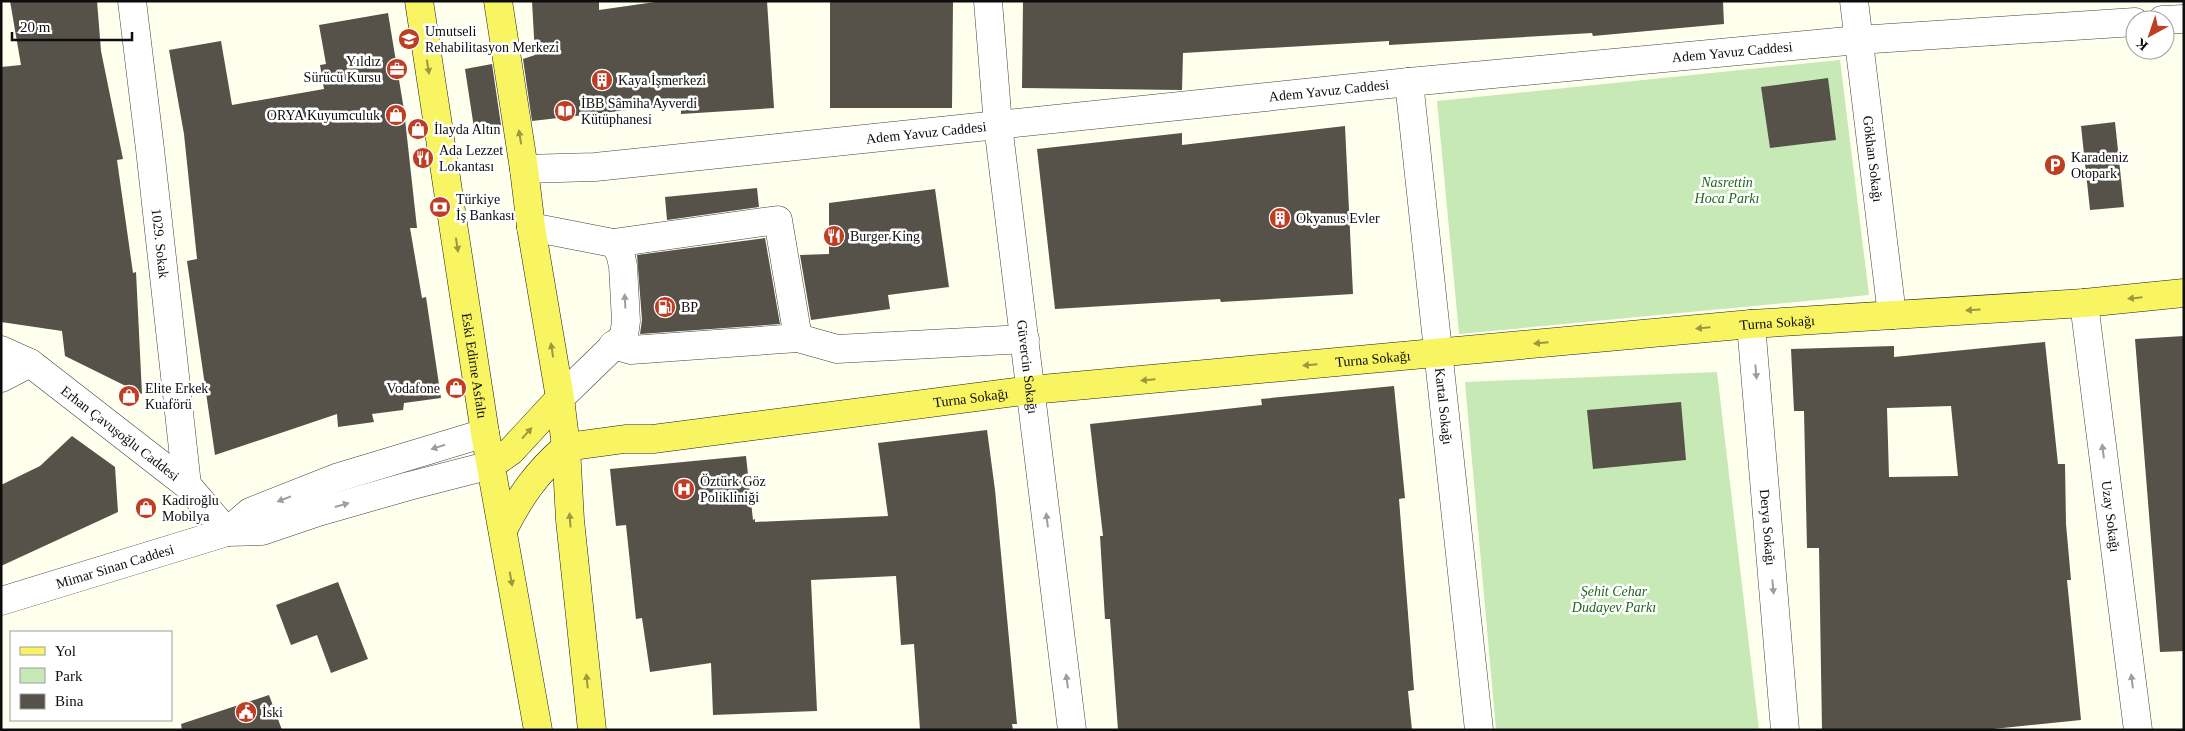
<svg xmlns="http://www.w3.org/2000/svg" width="2185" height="731" viewBox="0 0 2185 731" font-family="'Times New Roman',serif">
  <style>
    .green { fill: #c6e9b6 }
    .building { fill: #565149; fill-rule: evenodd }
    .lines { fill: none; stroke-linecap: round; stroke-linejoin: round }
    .minor-casing { stroke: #404040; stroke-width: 29 }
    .major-casing { stroke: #1e1e1e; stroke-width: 29 }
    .minor { stroke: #fff; stroke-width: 28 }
    .major { stroke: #f9f562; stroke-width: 28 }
    .oneway { fill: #9b9840 }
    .oneway2 { fill: #9e9e9e }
    .labels { text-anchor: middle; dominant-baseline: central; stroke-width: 5; stroke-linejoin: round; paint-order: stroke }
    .poi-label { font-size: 14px; fill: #0d0d0d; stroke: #fff; text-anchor: start }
    .street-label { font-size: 14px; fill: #0d0d0d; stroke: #fff }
    .park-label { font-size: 14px; font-style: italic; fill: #1d651d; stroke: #fff }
  </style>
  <rect width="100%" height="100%" fill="#ffffed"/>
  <path class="green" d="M 1840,60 L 1869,295 L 1459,334 L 1437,101 Z
    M 1717,372 L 1759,730 L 1496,730 L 1465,382 Z"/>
  <path class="building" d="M 10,1 L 97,1 L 101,51 L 123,159 L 117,160 L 133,273 L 136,272 L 142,394 L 65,356 L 62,331 L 1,322 L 1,67 L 21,65 Z
    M 532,1 L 599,1 L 599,10 L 662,1 L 767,1 L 774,108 L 681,114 L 681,104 L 532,121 L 523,59 L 535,55 Z
    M 830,1 L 953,1 L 952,108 L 830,108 Z
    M 1023,1 L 1723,1 L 1724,24 L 1593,36 L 1592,33 L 1389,45 L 1389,41 L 1183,53 L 1182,90 L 1022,88 Z
    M 388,13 L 404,110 L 417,228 L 410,228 L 422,298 L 426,297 L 441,398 L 404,403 L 403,410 L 372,414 L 374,422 L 338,427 L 337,414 L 215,455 L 187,261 L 197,259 L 184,134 L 169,50 L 221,41 L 232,105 L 324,89 L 320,65 L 326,64 L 319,25 Z
    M 492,64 L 501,125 L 474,128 L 465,69 Z
    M 1828,78 L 1836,140 L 1770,148 L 1761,87 Z
    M 2115,122 L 2124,207 L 2090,210 L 2081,126 Z
    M 1345,126 L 1353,294 L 1221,302 L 1220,299 L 1055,309 L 1037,149 L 1182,133 L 1182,145 Z
    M 757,188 L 759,207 L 667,220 L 665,197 Z
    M 935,189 L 949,287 L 888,295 L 890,309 L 811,320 L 800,255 L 829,254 L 829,203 Z
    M 765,238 L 780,324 L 640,334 L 642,320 L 637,255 Z
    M 2184,336 L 2184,651 L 2160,652 L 2135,339 Z
    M 2045,342 L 2058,464 L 2065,464 L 2066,524 L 2071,580 L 2067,580 L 2081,720 L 1983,730 L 1822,730 L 1819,548 L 1807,548 L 1804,411 L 1794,411 L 1791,349 L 1894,346 L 1894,357 ZM 1951,406 L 1958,476 L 1889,477 L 1887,408 Z
    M 1394,386 L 1405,498 L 1399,499 L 1414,690 L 1408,691 L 1412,730 L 1118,730 L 1110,619 L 1105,619 L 1100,536 L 1103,536 L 1090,424 L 1262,405 L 1261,399 Z
    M 1681,402 L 1686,460 L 1593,469 L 1587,410 Z
    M 987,430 L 995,490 L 1017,724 L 1012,724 L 1013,730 L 920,730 L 914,644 L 901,645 L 896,576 L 811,580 L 817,711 L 713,715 L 711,663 L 650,672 L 642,618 L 636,619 L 626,525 L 616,526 L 610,469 L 746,456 L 753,520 L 755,519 L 755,522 L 888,516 L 878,443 Z
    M 72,436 L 115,467 L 118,512 L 1,566 L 1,485 L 40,466 Z
    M 338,582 L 368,659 L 331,673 L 317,635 L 291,645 L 276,605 Z
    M 269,695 L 282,730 L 182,730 L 181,724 Z"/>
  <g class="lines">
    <g class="minor-casing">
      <g id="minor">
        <path id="s1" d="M 132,1 L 150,149 L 187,485"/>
        <path id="s2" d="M 988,1 L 998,125 L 1072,730"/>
        <path id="s3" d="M 1854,1 L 1892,315"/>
        <path d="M 2162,20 L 2184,19"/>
        <path id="s4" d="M 1409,82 L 1479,730"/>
        <path id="s5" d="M 524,169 L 595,167 L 1409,82 L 1858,40 L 2135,22"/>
        <path d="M 531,227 L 613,243 L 620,253 L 623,266 L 626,321 L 624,336 L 560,398"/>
        <path d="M 613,243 L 778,220 L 798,338"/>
        <path id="s6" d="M 2084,303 L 2138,730"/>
        <path id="s7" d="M 1751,324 L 1785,730"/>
        <path d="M 613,345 L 631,350 L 798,338 L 837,349 L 1025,339"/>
        <path id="s8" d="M 1,350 L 30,363 L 187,485 L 227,532"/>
        <path d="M 1,378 L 30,363"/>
        <path d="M 227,532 L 250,512 L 336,478 L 485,433"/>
        <path id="s9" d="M 1,601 L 227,532 L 262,531 L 318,512 L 409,486 L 491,465"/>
      </g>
    </g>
    <g class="major-casing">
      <g id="major">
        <path id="s10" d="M 419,1 L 485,433 L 538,730"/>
        <path d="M 498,1 L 524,169 L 531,227 L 560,398 L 566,447 L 570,520 L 592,730"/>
        <path id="s11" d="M 566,447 L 625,439 L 653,439 L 1031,390 L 1751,324 L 2084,303 L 2184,293"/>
        <path d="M 491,465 L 511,451 L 560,398"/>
        <path d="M 503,530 C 520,496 537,472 566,447"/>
      </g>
    </g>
    <use href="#minor" class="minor"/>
    <use href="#major" class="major"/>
  </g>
  <defs><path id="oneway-solid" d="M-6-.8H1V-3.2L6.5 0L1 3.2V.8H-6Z" transform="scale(1.25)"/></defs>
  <g class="oneway">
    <use href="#oneway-solid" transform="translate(428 67) rotate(81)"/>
    <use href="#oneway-solid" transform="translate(520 137) rotate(-99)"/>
    <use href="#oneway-solid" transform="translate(457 245) rotate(81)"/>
    <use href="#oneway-solid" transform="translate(2135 298) rotate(174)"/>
    <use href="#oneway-solid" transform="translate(1973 310) rotate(177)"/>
    <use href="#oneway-solid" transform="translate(1703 328) rotate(175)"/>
    <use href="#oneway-solid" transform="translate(1541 343) rotate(175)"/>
    <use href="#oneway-solid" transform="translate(552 350) rotate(-99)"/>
    <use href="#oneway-solid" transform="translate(1310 365) rotate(175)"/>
    <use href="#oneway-solid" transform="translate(1148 380) rotate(175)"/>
    <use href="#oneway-solid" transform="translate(527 433) rotate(-48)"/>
    <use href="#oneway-solid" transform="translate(570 520) rotate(-94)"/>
    <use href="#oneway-solid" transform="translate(511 579) rotate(80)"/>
    <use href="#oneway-solid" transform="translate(587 681) rotate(-96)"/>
  </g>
  <g class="oneway2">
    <use href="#oneway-solid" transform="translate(625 301) rotate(-93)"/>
    <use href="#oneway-solid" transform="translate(1756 372) rotate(85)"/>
    <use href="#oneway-solid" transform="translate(438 447) rotate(163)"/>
    <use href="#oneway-solid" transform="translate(2103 451) rotate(-97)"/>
    <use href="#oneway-solid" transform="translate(284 499) rotate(159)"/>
    <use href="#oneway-solid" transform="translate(342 505) rotate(-16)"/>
    <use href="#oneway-solid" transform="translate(1047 520) rotate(-97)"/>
    <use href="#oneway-solid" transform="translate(1773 587) rotate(85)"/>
    <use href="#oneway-solid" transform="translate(1067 681) rotate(-97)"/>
    <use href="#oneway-solid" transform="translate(2132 681) rotate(-97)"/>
  </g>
  <defs>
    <g id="school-disc" transform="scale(1.125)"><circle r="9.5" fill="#be3e24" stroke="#fff"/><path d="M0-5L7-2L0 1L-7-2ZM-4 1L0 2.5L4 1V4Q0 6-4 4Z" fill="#fff"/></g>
    <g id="office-disc" transform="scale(1.125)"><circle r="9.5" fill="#be3e24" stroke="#fff"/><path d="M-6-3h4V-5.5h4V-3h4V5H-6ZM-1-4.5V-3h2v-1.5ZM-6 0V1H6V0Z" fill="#fff"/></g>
    <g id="building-disc" transform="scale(1.125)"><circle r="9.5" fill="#be3e24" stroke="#fff"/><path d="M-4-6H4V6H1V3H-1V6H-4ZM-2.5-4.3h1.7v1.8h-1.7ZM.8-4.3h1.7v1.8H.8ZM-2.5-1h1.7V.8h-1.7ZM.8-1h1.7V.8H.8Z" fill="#fff"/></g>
    <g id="library-disc" transform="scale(1.125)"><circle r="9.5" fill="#be3e24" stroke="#fff"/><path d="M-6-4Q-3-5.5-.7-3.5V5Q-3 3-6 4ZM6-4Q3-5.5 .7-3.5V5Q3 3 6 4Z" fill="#fff"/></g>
    <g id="shop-disc" transform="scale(1.125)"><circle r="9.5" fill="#be3e24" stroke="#fff"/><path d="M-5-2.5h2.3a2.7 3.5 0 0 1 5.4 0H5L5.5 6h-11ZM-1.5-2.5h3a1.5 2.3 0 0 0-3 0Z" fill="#fff"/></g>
    <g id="restaurant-disc" transform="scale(1.125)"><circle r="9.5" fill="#be3e24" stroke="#fff"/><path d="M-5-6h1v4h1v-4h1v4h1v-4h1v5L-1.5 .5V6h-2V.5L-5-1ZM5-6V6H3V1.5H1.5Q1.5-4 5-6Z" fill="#fff"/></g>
    <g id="parking-disc" transform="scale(1.125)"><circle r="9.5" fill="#be3e24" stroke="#fff"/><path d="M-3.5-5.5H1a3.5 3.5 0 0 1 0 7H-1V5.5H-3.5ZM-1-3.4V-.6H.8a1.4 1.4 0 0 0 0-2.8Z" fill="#fff"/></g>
    <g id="bank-disc" transform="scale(1.125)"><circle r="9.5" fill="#be3e24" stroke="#fff"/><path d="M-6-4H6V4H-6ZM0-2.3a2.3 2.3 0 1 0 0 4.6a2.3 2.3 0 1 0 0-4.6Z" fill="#fff"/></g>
    <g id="fuel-disc" transform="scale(1.125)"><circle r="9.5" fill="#be3e24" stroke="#fff"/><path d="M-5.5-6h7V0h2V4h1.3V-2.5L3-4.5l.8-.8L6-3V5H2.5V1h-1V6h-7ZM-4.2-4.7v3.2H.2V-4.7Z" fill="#fff"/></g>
    <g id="hospital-disc" transform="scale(1.125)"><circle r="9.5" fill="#be3e24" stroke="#fff"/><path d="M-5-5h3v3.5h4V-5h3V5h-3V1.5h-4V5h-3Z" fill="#fff"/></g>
    <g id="civic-disc" transform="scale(1.125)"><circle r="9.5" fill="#be3e24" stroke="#fff"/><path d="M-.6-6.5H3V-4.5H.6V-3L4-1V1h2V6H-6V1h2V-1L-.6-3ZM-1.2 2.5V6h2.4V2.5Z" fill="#fff"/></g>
  </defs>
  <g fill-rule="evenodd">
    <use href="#school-disc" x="409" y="39"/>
    <use href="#office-disc" x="397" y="69"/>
    <use href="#building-disc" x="602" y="80"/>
    <use href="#library-disc" x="565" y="111"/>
    <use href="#shop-disc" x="396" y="115"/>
    <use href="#shop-disc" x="418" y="129"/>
    <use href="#restaurant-disc" x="423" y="158"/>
    <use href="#parking-disc" x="2055" y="165"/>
    <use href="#bank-disc" x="440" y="207"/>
    <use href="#building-disc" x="1280" y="218"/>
    <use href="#restaurant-disc" x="834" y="236"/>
    <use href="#fuel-disc" x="665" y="307"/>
    <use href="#shop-disc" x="456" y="388"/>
    <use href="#shop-disc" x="129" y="396"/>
    <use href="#hospital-disc" x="684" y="489"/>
    <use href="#shop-disc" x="146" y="508"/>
    <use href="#civic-disc" x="246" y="712"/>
  </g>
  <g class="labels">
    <g class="poi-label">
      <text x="425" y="31">Umutseli<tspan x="425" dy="16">Rehabilitasyon Merkezi</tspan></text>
      <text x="381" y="61" text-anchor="end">Yıldız<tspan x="381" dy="16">Sürücü Kursu</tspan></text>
      <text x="618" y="80">Kaya İşmerkezi</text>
      <text x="581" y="103">İBB Sâmiha Ayverdi<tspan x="581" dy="16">Kütüphanesi</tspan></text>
      <text x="380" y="115" text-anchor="end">ORYA Kuyumculuk</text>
      <text x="434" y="129">İlayda Altın</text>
      <text x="439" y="150">Ada Lezzet<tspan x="439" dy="16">Lokantası</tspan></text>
      <text x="2071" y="157">Karadeniz<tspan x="2071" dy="16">Otopark</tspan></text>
      <text x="456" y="199">Türkiye<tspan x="456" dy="16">İş Bankası</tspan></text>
      <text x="1296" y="218">Okyanus Evler</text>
      <text x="850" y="236">Burger King</text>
      <text x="681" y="307">BP</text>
      <text x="145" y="388">Elite Erkek<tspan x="145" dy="16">Kuaförü</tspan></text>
      <text x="440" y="388" text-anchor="end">Vodafone</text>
      <text x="700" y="481">Öztürk Göz<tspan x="700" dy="16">Polikliniği</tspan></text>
      <text x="162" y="500">Kadiroğlu<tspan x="162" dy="16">Mobilya</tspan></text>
      <text x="262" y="712">İski</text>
    </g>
    <g class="street-label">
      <text stroke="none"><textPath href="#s5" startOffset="1214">Adem Yavuz Caddesi</textPath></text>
      <text stroke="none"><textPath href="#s5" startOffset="809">Adem Yavuz Caddesi</textPath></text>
      <text stroke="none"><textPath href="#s5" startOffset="404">Adem Yavuz Caddesi</textPath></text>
      <text stroke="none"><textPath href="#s3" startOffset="159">Gökhan Sokağı</textPath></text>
      <text stroke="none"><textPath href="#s1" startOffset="244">1029. Sokak</textPath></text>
      <text stroke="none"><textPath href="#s11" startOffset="1218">Turna Sokağı</textPath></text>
      <text stroke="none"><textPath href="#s11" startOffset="812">Turna Sokağı</textPath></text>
      <text stroke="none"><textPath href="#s10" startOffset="369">Eski Edirne Asfaltı</textPath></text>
      <text stroke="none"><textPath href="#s2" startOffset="368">Güvercin Sokağı</textPath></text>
      <text stroke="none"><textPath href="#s11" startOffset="408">Turna Sokağı</textPath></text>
      <text stroke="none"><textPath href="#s4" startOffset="326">Kartal Sokağı</textPath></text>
      <text stroke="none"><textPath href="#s8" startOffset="146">Erhan Çavuşoğlu Caddesi</textPath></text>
      <text stroke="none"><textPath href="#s6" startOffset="215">Uzay Sokağı</textPath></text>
      <text stroke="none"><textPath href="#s7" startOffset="204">Derya Sokağı</textPath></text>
      <text stroke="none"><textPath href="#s9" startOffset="119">Mimar Sinan Caddesi</textPath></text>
    </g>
    <g class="park-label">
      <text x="1727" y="182">Nasrettin<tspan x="1727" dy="16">Hoca Parkı</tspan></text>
      <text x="1614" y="591">Şehit Cehar<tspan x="1614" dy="16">Dudayev Parkı</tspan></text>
    </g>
  </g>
  <rect width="2185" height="731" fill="none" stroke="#0d0d0d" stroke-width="5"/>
  <rect x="10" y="631" width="162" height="90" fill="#ffffff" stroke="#9e9e9e"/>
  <rect x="20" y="647" width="25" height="8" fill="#f9f562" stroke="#9e9e9e"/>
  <text x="55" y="656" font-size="15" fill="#0d0d0d">Yol</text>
  <rect x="20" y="668" width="25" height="15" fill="#c6e9b6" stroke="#9e9e9e"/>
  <text x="55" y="681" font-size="15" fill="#0d0d0d">Park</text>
  <rect x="20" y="694" width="25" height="15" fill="#565149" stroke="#9e9e9e"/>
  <text x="55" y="706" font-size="15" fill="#0d0d0d">Bina</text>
  <g transform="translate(2150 35) rotate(220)"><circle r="24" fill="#ffffff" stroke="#9e9e9e"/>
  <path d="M0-4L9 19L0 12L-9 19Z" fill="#be3e24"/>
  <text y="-8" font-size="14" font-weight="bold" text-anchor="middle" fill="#0d0d0d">K</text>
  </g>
  <path d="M12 32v8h120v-8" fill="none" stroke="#0d0d0d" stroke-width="2.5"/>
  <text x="20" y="32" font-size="15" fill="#0d0d0d" stroke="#ffffff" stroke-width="4" paint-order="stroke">20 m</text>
</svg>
